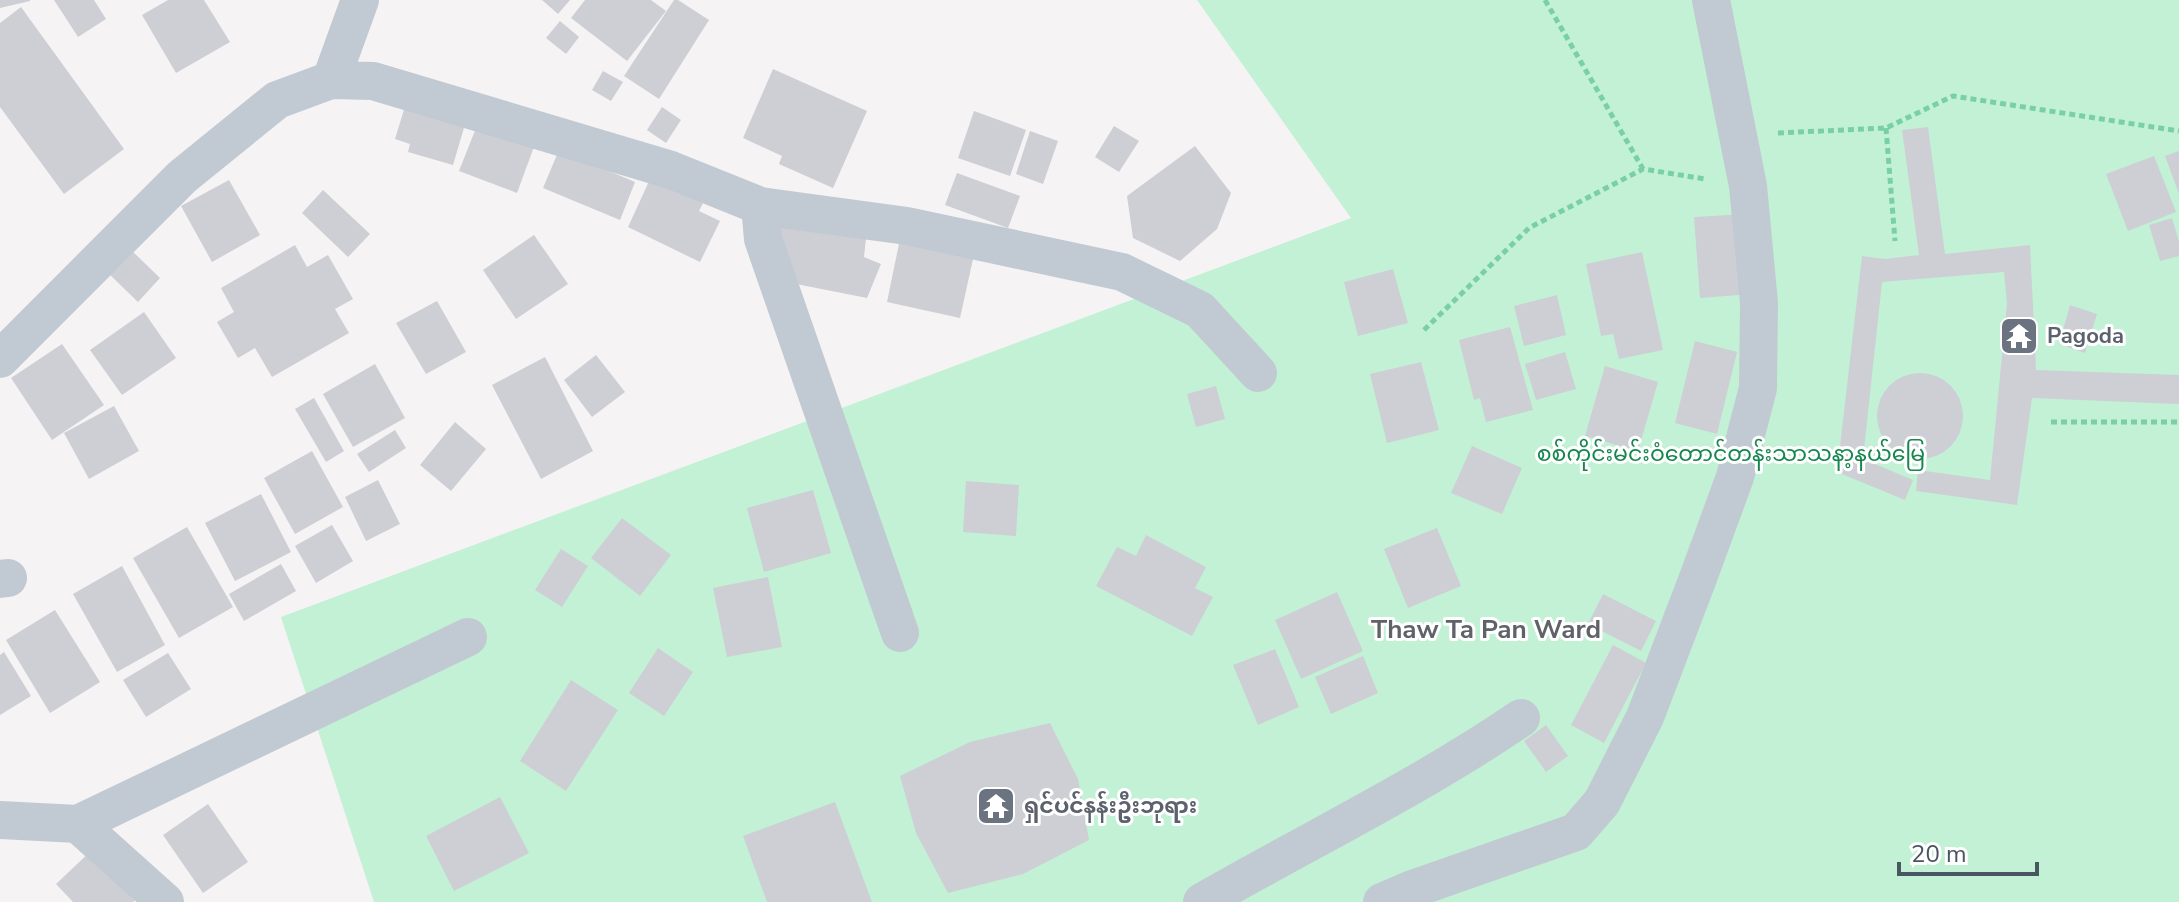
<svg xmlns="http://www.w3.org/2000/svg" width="2179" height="902" viewBox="0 0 2179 902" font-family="'Nunito Sans','Noto Sans Myanmar',sans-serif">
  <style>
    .park { fill: #c3f1d5 }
    .building { fill: #cdcfd5 }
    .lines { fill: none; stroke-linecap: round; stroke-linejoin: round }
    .path { stroke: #7ad0a6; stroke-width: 5; stroke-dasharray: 6 4; stroke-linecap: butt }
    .street { stroke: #c1cad2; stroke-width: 38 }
    .labels { text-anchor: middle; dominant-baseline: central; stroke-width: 6; stroke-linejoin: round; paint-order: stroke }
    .worship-label { font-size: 22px; font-weight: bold; fill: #5b616d; stroke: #fff; text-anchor: start }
    .park-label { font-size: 22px; fill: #17864f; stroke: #fff }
    .quarter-label { font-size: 26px; font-weight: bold; fill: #5f6368; stroke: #fff }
  </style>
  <rect width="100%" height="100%" fill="#f5f3f3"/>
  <path class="park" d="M 1197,0 L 2179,0 L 2179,902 L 374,902 L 281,617 L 1351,218 Z"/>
  <path class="building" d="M 0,0 L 30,0 L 30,1 L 0,8 Z
    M 54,0 L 94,0 L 106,19 L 78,37 Z
    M 168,0 L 204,0 L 230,42 L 176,73 L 142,15 Z
    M 542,0 L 570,0 L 558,14 Z
    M 585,0 L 651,0 L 666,11 L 627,61 L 571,18 Z
    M 674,0 L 678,0 L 709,20 L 659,99 L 624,76 Z
    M 21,7 L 124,149 L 64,194 L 0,107 L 0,23 Z
    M 560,21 L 579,37 L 566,54 L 546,38 Z
    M 773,69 L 867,111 L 833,188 L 779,164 L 782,156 L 743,138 Z
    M 603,71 L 623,82 L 611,101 L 592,90 Z
    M 406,103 L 466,121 L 453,165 L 408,152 L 410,144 L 395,139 Z
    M 662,107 L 681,120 L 666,143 L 647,130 Z
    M 974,111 L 1026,130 L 1010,176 L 958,158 Z
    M 478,123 L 535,144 L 517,193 L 459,171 Z
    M 1114,126 L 1139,141 L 1119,172 L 1095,157 Z
    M 1928,127 L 1945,254 L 2030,245 L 2036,370 L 2179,375 L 2179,404 L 2032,398 L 2017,505 L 1916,491 L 1918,470 L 1990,480 L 2007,303 L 2004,272 L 1882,282 L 1863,459 L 1913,480 L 1905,500 L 1837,472 L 1862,256 L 1885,259 L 1919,255 L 1902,130 Z
    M 1030,131 L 1058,141 L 1043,184 L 1016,174 Z
    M 1195,146 L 1231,193 L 1217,229 L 1180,261 L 1133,238 L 1127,196 Z
    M 559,150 L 635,182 L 620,220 L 543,188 Z
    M 2179,151 L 2179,194 L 2165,156 Z
    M 2154,156 L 2176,212 L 2128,231 L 2106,174 Z
    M 957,173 L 1020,196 L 1008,228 L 945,205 Z
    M 651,177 L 703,203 L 699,211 L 720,221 L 700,262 L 628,227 Z
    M 229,180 L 260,235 L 212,262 L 181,206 Z
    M 323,190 L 370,234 L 348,257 L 302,213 Z
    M 768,212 L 866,238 L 864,257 L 881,264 L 867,298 L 781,281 Z
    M 1745,214 L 1751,294 L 1700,298 L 1694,217 Z
    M 2172,218 L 2179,242 L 2179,256 L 2160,261 L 2149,225 Z
    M 901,234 L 975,250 L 960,318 L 887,302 Z
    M 534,235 L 568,284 L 516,319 L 483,270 Z
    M 295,245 L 307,267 L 328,255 L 353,299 L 335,309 L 349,333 L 272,377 L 255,348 L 238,358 L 217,322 L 234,312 L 221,288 Z
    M 129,248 L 160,278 L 138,302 L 107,272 Z
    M 1642,252 L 1663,350 L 1619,359 L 1613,334 L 1601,336 L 1586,264 Z
    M 1393,269 L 1408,323 L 1358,336 L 1344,282 Z
    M 1557,295 L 1566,335 L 1524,346 L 1514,306 Z
    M 437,301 L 466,352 L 426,374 L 396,323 Z
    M 2070,305 L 2097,314 L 2085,353 L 2059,344 Z
    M 144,312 L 176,358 L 122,395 L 90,350 Z
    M 1510,327 L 1533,410 L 1486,422 L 1480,398 L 1474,400 L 1459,340 Z
    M 1695,341 L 1737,352 L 1717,434 L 1675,423 Z
    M 62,344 L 104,405 L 52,440 L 11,378 Z
    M 1565,352 L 1576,389 L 1536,400 L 1525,364 Z
    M 596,355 L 625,392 L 592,417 L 564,380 Z
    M 545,357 L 593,451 L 541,479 L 492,385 Z
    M 1421,362 L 1439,430 L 1387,443 L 1370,374 Z
    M 375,364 L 405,418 L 353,447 L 323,394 Z
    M 1605,366 L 1658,382 L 1638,451 L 1585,436 Z
    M1877 416a43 43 0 1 1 86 0a43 43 0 1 1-86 0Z
    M 1216,386 L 1225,419 L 1196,427 L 1187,394 Z
    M 314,398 L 344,451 L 326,462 L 295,409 Z
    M 114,406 L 139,451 L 89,479 L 64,433 Z
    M 455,422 L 486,449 L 451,491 L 420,465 Z
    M 395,430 L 406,448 L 369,472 L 357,454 Z
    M 1472,446 L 1522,468 L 1502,514 L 1451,493 Z
    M 312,451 L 343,507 L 295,534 L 264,478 Z
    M 378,480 L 400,524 L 366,541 L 345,497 Z
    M 966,481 L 1019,485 L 1016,536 L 963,532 Z
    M 813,490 L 831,553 L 764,572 L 747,508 Z
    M 261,494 L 291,552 L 235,581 L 205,523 Z
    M 622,518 L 671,555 L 640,596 L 591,558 Z
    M 332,525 L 353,561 L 316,583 L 295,546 Z
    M 187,527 L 233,607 L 179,638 L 133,558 Z
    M 1437,528 L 1461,586 L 1408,608 L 1384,549 Z
    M 1146,535 L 1206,567 L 1195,588 L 1213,597 L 1192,636 L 1096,586 L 1117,547 L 1136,556 Z
    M 561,549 L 588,566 L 562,607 L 535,590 Z
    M 281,564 L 296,591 L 244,621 L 229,594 Z
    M 122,566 L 165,645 L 117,672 L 73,594 Z
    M 768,577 L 782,647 L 727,657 L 713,588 Z
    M 1337,592 L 1363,651 L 1301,679 L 1275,620 Z
    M 1603,594 L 1656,621 L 1641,651 L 1588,624 Z
    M 55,610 L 100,682 L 50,713 L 6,640 Z
    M 1613,645 L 1646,663 L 1604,743 L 1571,725 Z
    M 658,648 L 693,672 L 664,716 L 629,693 Z
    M 1275,649 L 1299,707 L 1258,725 L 1233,665 Z
    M 4,652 L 31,696 L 0,715 L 0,655 Z
    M 168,653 L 191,689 L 146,717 L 123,680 Z
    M 1363,656 L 1378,693 L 1331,714 L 1315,677 Z
    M 571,680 L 618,710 L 566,791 L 520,761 Z
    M 1050,723 L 1078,779 L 1089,840 L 1023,874 L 948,893 L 916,833 L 900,776 L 970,742 Z
    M 1546,725 L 1568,756 L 1546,772 L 1524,741 Z
    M 500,797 L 529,853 L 454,891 L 426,836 Z
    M 835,802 L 872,902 L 767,902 L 743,836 Z
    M 208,804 L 248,862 L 203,893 L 163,835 Z
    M 92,850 L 137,899 L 133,902 L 73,902 L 56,884 Z"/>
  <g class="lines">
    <path class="path" d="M 1545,0 L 1643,169
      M 1886,128 L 1895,241
      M 1778,133 L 1886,128 L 1953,96 L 2179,131
      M 1424,330 L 1529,228 L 1643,169 L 1705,179
      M 2051,422 L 2179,422"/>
    <path class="street" d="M 331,80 L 373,81 L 671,170 L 760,206 L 763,239 L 900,633
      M 760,206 L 907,226 L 1122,272 L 1200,310 L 1258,373
      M 0,359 L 182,177 L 277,100 L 331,80 L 360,0
      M 0,579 L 8,578
      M 0,820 L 78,824 L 468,637
      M 78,824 L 165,902
      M 1202,902 C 1308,841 1420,787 1521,718
      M 1382,902 L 1410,890 L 1576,832 L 1602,802 L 1645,717 L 1698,578 L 1735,477 L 1758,388 L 1759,303 L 1748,186 L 1711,0"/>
  </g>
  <defs>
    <g id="temple-square" transform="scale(2)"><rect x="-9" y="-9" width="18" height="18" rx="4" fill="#6b7280" stroke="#fff"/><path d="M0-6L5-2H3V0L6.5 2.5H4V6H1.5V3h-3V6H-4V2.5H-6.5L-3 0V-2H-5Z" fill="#fff"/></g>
  </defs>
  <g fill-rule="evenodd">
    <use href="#temple-square" x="2019" y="336"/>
    <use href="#temple-square" x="996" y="806"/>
  </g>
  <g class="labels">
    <g class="worship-label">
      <text x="2047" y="336">Pagoda</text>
      <text x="1024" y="806">ရှင်ပင်နန်းဦးဘုရား</text>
    </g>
    <g class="park-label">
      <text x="1731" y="454">စစ်ကိုင်းမင်းဝံတောင်တန်းသာသနာ့နယ်မြေ</text>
    </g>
    <g class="quarter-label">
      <text x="1486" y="629">Thaw Ta Pan Ward</text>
    </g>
  </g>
  <path d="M1899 862v12h138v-12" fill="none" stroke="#4a5661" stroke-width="4"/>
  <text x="1911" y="862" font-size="24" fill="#4a5661" stroke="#ffffff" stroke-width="6" paint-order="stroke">20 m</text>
</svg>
